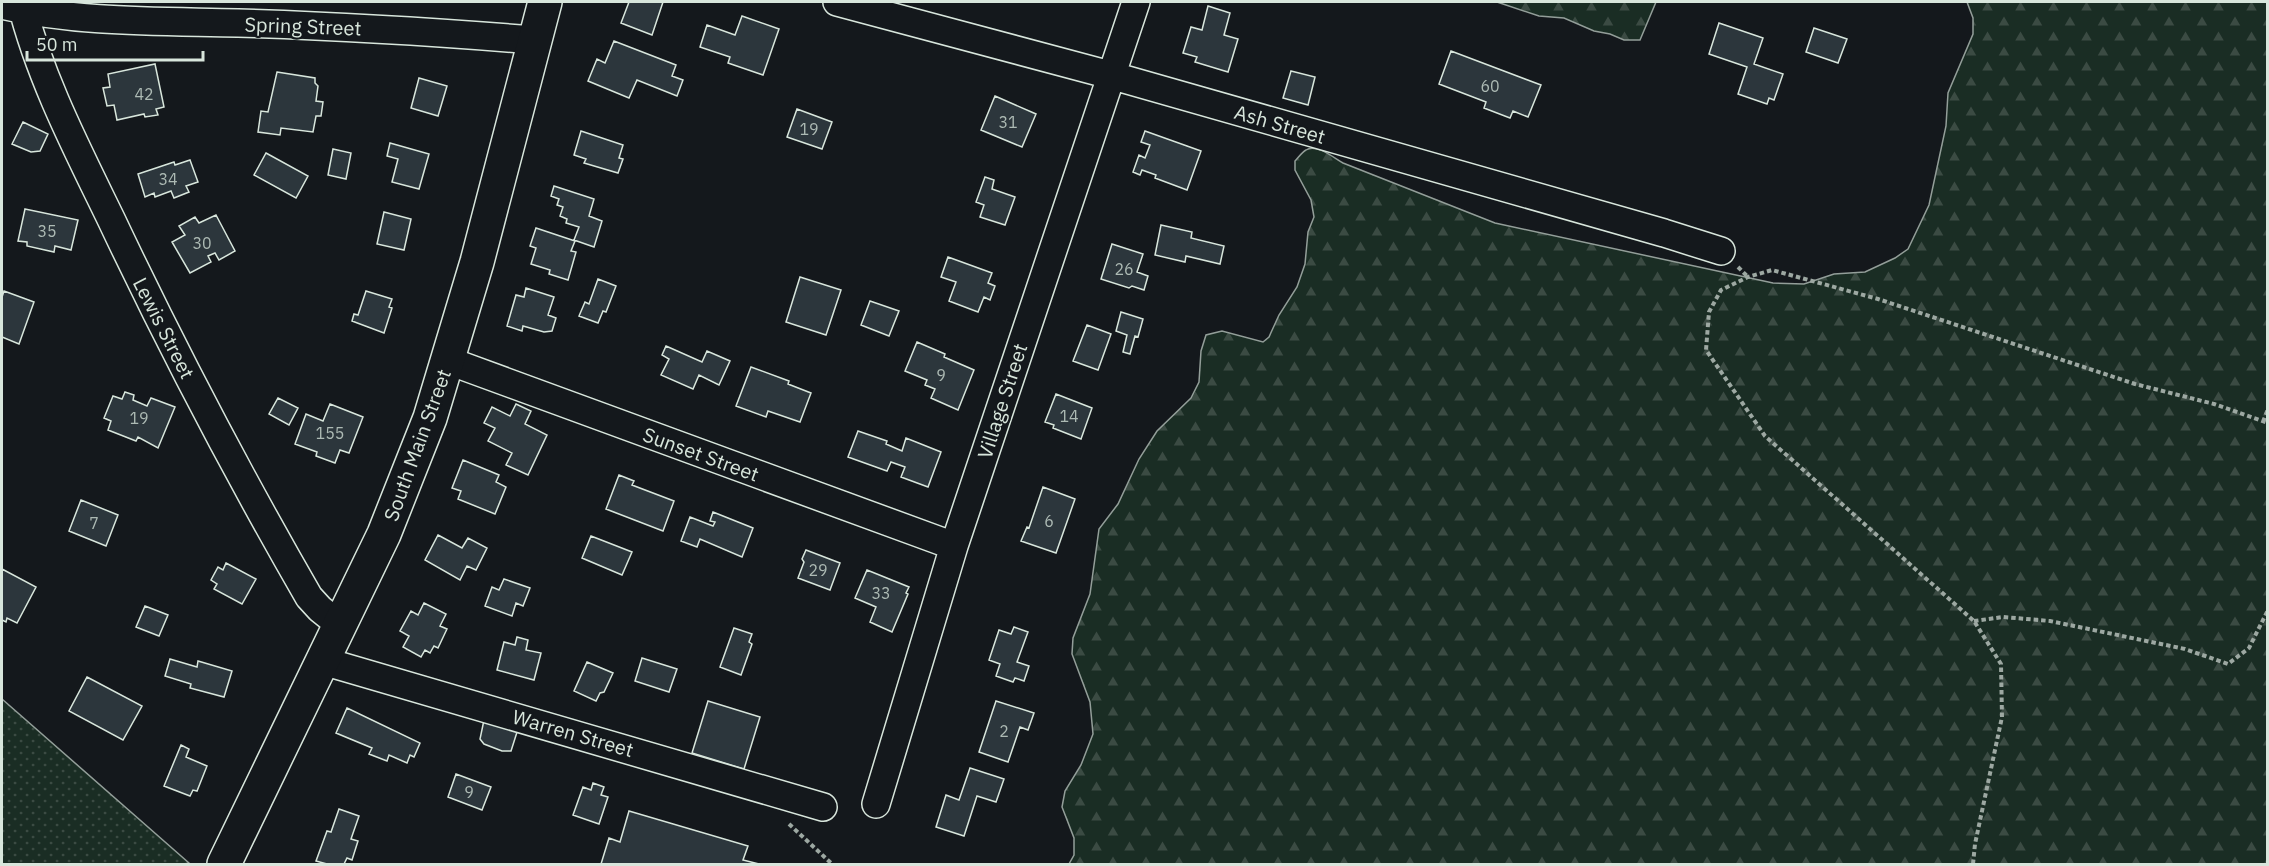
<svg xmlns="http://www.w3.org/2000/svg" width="2269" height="866" viewBox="0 0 2269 866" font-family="'IBM Plex Sans',sans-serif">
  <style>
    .grass { fill: url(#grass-dots); stroke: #939e99; stroke-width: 1.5 }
    .forest { fill: url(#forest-firs); stroke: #939e99; stroke-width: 1.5 }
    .building { fill: #2c363c; stroke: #d8e6dc; stroke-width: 1.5 }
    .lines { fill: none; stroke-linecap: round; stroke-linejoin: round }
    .minor-casing { stroke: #d8e6dc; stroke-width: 30 }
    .major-casing { stroke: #d8e6dc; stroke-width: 36 }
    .path { stroke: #9da8a2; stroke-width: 4; stroke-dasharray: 4.5 3; stroke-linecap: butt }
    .minor { stroke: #14181c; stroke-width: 27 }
    .major { stroke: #14181c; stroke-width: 33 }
    .labels { text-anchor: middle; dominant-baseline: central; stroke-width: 4.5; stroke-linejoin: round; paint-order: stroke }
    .number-label { font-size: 16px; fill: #adbab4 }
    .street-label { font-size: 20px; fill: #d8e6dc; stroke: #14181c }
  </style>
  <defs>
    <pattern id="grass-dots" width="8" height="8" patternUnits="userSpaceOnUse" patternTransform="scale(1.5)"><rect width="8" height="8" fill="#1a2d24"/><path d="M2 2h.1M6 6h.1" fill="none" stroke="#3b4b43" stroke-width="1.8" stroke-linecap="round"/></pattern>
    <pattern id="forest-firs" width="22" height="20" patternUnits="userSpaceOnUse" patternTransform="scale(1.5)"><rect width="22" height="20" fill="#1a2d24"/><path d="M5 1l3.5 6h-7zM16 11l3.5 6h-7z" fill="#3b4b43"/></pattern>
  </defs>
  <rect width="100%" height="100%" fill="#14181c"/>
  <path class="grass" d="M 2,699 L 189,863 L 184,864 L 2,864 Z"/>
  <path class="forest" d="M 1497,2 L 1656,2 L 1640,40 L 1624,40 L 1610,34 L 1594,31 L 1564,18 L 1539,16 Z
    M 1967,2 L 2267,2 L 2267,864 L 1069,864 L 1074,855 L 1074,838 L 1062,807 L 1065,791 L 1081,765 L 1093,734 L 1090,702 L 1072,654 L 1073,638 L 1090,594 L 1099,529 L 1118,504 L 1139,459 L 1157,431 L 1191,398 L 1199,382 L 1201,351 L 1206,335 L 1222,331 L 1263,342 L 1269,337 L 1279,315 L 1297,287 L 1305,264 L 1308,232 L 1314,217 L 1311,200 L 1295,170 L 1295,161 C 1298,158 1302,152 1306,150 C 1316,143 1334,158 1343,163 L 1495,223 L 1773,283 L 1804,284 L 1834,274 L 1865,272 L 1895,258 L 1908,249 L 1929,205 L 1946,126 L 1948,93 L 1973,34 L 1973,18 Z"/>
  <path class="building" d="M 629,2 L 663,2 L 652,35 L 621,23 Z
    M 1208,6 L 1230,13 L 1224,35 L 1238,39 L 1228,72 L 1195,62 L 1197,57 L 1183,53 L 1191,27 L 1202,30 Z
    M 742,16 L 779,29 L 763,75 L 728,63 L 730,57 L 700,47 L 707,25 L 735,35 Z
    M 1719,23 L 1763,38 L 1754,64 L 1783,74 L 1774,100 L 1769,98 L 1767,104 L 1738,94 L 1747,67 L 1709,54 Z
    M 1814,28 L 1847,39 L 1838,63 L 1806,52 Z
    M 614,41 L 676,65 L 672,76 L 683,80 L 677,96 L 637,80 L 629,98 L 588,81 L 597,59 L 605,63 Z
    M 1451,51 L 1541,85 L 1528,117 L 1513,111 L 1510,118 L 1484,108 L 1486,102 L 1439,84 Z
    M 155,64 L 164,107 L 156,109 L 158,115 L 145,117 L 144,114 L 117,120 L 114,105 L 107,106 L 103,88 L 110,87 L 108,74 Z
    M 1291,71 L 1315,77 L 1308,105 L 1283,98 Z
    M 277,72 L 315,78 L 315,83 L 318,86 L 316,101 L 323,102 L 321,116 L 316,116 L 313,132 L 281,128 L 280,135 L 258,132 L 261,111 L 268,112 Z
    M 419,78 L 447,86 L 438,116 L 411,108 Z
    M 995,96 L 1036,114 L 1022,147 L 981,130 Z
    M 797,109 L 832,122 L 822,149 L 787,137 Z
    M 23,122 L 48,134 L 40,151 L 31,152 L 12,144 Z
    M 581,131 L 623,145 L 619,158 L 623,159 L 618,173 L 584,163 L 586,159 L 574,155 Z
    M 1145,131 L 1201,151 L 1187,190 L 1155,178 L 1156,175 L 1142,170 L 1140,175 L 1133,172 L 1139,155 L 1145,158 L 1150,145 L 1141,142 Z
    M 390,143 L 429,154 L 419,189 L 392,182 L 398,159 L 387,156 Z
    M 333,149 L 351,153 L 346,179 L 328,175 Z
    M 266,153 L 308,176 L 296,198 L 254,175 Z
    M 190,160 L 198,182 L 186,186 L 189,192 L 174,198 L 171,191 L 155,197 L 154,193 L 145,197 L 138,174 L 174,162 L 175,165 Z
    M 985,177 L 994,180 L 992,189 L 1015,197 L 1005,225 L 980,217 L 984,205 L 976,202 Z
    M 554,186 L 594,199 L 589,216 L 602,221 L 594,247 L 574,240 L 579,227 L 566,223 L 567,219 L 560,216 L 563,207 L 557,205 L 559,199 L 551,196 Z
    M 25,209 L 78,220 L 71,250 L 55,246 L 54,252 L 27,246 L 27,242 L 18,241 Z
    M 384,212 L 411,219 L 404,250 L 377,244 Z
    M 216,215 L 235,251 L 219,260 L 215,253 L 208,256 L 211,262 L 190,273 L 172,242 L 185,235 L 179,226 L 195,217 L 199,223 Z
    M 1161,225 L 1192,232 L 1191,238 L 1224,246 L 1220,264 L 1186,256 L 1185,262 L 1155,255 Z
    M 536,228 L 575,241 L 571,251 L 576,252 L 568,280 L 549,274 L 550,270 L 531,264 L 536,248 L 530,246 Z
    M 1112,244 L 1143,254 L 1137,272 L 1148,276 L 1144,290 L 1132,286 L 1129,288 L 1101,279 Z
    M 948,257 L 992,273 L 988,283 L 995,286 L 990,300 L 984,297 L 978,312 L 949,301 L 956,282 L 941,277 Z
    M 800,277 L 841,290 L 826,335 L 786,322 Z
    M 598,279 L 616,286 L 606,312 L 603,311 L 598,323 L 579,316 L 585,302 L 589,304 Z
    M 526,288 L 554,297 L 548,315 L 556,318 L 552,331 L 544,332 L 523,326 L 522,331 L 507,326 L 516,295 L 524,297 Z
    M 4,291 L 34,302 L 19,344 L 2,337 L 2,297 Z
    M 366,291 L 392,299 L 389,307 L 392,308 L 384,333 L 352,321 L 354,314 L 358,315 Z
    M 870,301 L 899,311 L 889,336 L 861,325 Z
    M 1121,312 L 1143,319 L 1138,337 L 1135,336 L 1130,354 L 1123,352 L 1127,335 L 1116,331 Z
    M 1087,325 L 1111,334 L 1098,370 L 1073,361 Z
    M 917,342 L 945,354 L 944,357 L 974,370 L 958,410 L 931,398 L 935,389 L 925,385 L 927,380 L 905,371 Z
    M 666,346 L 702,362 L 707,351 L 730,361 L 719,385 L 699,375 L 693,389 L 661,375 L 669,359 L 662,355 Z
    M 751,367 L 789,381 L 788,384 L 811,393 L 800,422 L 768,411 L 766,417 L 736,406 Z
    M 125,392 L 134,395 L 133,400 L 147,406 L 151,398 L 175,407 L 158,448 L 138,437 L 136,441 L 108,430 L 111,421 L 104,418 L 113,396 L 122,399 Z
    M 1056,394 L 1092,408 L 1081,439 L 1053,428 L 1054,425 L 1045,422 Z
    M 278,398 L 298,408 L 289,425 L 269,414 Z
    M 330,404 L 363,417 L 349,453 L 340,450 L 335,463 L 316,456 L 317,452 L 295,444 L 306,414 L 323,421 Z
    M 516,404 L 531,411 L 525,424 L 547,435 L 528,475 L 506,465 L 512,453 L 488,441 L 495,428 L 484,423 L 492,407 L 510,416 Z
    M 858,431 L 887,441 L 886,444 L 902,451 L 906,438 L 941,452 L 928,487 L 901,477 L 905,467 L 891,462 L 887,471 L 848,457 Z
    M 463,460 L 499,475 L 496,482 L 506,487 L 495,514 L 458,499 L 461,491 L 452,488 Z
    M 619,475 L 634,481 L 632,485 L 674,501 L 663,531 L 606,509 Z
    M 1043,487 L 1075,499 L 1056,553 L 1021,541 L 1027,527 L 1029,528 Z
    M 81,500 L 118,515 L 106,546 L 69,531 Z
    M 713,512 L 753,528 L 742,557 L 700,539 L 697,547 L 681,541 L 690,517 L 713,526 L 715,522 L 710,521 Z
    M 438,535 L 462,548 L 468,538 L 487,548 L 476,570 L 467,566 L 460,580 L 425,560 Z
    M 591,536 L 632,552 L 622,575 L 582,558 Z
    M 806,550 L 840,563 L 830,590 L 798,578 L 804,562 L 802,559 Z
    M 226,563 L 256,579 L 242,604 L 214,589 L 217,584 L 211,580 L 218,567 L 223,570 Z
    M 2,569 L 36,587 L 17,623 L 7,618 L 6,622 L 2,620 Z
    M 867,570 L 909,587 L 906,593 L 908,594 L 892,632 L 870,622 L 876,607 L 855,598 Z
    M 504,579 L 530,588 L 523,606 L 516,603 L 512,616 L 485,606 L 492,587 L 499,590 Z
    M 424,603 L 446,614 L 440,626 L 447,629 L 438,648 L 434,646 L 430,653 L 425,650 L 421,657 L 403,647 L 409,636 L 400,631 L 411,611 L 418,615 Z
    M 145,606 L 168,615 L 159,636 L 136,627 Z
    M 1014,627 L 1028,632 L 1017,662 L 1029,666 L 1024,681 L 1015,678 L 1013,682 L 996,676 L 1000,664 L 989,660 L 999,630 L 1011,634 Z
    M 734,628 L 752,634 L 749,642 L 752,644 L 741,675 L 720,667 Z
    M 517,637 L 528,640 L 526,650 L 541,653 L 534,680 L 497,670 L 504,642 L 515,645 Z
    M 642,658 L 677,669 L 669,692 L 635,681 Z
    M 170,659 L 197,667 L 198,661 L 232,671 L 224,697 L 190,688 L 191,684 L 165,676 Z
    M 587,662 L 613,673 L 604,692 L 600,693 L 596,701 L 574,691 Z
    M 87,677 L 142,706 L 123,740 L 69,711 Z
    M 708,701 L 760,717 L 744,769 L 692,753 Z
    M 996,701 L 1034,713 L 1028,730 L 1020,727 L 1008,762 L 979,752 Z
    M 347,708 L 420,743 L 414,757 L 410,755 L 407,763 L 389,755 L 387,761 L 369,754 L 372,748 L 336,733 Z
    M 484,720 L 518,729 L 511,751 L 502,751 L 484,744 L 480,739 Z
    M 181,745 L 189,749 L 186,757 L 207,766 L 197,791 L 193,790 L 190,796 L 164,786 Z
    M 970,768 L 1004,779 L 996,802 L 977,796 L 964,836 L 936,827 L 946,795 L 959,800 Z
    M 456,774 L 491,787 L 482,810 L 448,797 Z
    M 593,783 L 604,787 L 601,795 L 608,797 L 599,824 L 573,815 L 583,787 L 591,790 Z
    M 339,809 L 359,816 L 351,839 L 358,841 L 352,860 L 347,858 L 344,864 L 327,864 L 316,861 L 327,831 L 331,832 Z
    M 629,811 L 748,846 L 743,860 L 759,864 L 601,864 L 609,838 L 620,842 Z"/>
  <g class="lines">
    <g class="minor-casing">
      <path id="minor" d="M 21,2 C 40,78 77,149 111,219 C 172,348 238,474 309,597 L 320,609 L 340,625
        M 837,2 L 1110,75 L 1664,233 L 1721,251
        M 2,5 C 78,23 160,21 238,23 C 337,26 435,32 534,40
        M 449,361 L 954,546
        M 323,661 L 823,807
        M 876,804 L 954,546 L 1136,2"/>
    </g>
    <g class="major-casing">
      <path id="major" d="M 224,864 L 384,534 L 430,418 L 477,262 L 545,2"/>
    </g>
    <path class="path" d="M 1738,267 L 1748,277
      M 2263,422 L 2268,409
      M 1974,621 L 2003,617 L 2050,621 L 2185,649 L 2228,664 L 2249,648 L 2268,610
      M 789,824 L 832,864
      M 1973,864 L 1975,844 L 2002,717 L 2001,664 L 1974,621 L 1765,436 L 1706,350 L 1709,312 L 1721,290 L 1748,277 L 1772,270 L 1878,299 L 2135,384 L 2214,404 L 2268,423"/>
    <use href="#minor" class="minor"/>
    <use href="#major" class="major"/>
  </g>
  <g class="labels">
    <g class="number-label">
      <text x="1490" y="86">60</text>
      <text x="144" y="94">42</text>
      <text x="1008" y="122">31</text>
      <text x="809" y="129">19</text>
      <text x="168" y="179">34</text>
      <text x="47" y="231">35</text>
      <text x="202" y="243">30</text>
      <text x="1124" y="269">26</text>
      <text x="941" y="375">9</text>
      <text x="1069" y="416">14</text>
      <text x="139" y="418">19</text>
      <text x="330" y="433">155</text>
      <text x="1049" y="521">6</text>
      <text x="94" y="523">7</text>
      <text x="818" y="570">29</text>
      <text x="881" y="593">33</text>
      <text x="1004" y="731">2</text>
      <text x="469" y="792">9</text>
    </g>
    <g class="street-label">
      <text transform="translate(303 26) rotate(2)">Spring Street</text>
      <text transform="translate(1280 124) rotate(16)">Ash Street</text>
      <text transform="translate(164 328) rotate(63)">Lewis Street</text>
      <text transform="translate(1002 401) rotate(-72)">Village Street</text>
      <text transform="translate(417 445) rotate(-70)">South Main Street</text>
      <text transform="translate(701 454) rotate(20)">Sunset Street</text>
      <text transform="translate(573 733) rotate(16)">Warren Street</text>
    </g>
  </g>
  <rect width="2269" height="866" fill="none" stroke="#d8e6dc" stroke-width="6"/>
  <path d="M27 51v9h176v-9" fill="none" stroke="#d8e6dc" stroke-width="3"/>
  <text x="36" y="51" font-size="18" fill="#d8e6dc" stroke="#14181c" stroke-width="4.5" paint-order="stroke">50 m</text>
</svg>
